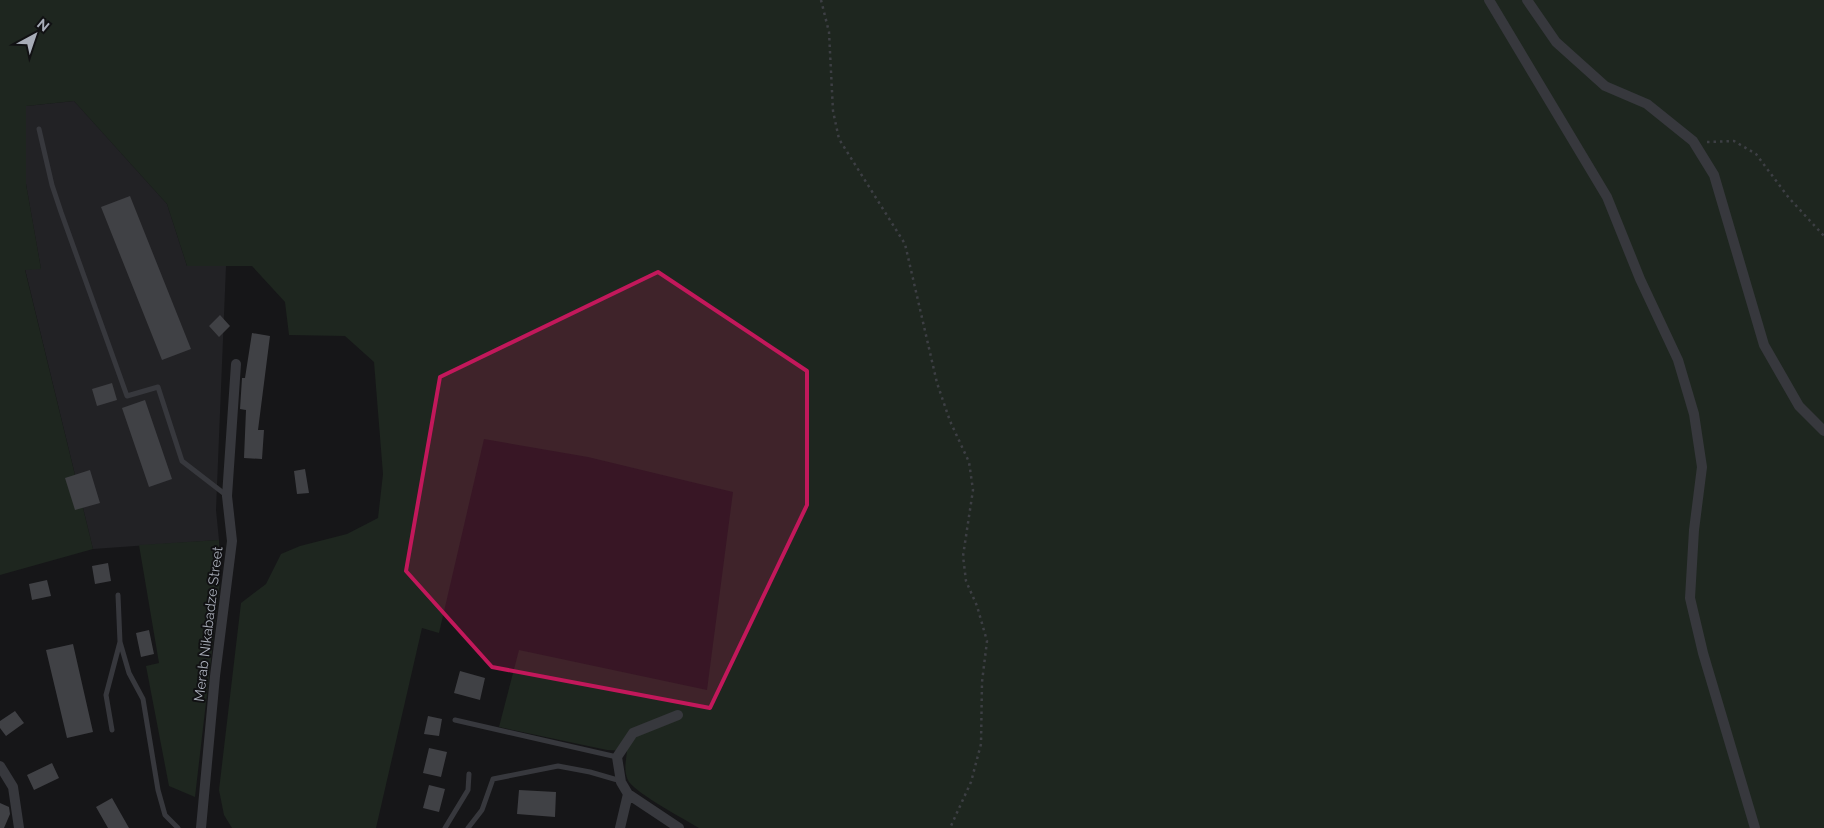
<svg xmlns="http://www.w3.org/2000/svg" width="1824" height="828" viewBox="0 0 1824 828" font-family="Raleway,sans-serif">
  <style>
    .built { fill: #222225 }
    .green { fill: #1e261f }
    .building { fill: #404145 }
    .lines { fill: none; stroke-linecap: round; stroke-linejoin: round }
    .path { stroke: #3d3f44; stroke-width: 2.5; stroke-dasharray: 2.5 4; stroke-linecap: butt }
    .service { stroke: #37383d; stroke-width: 5 }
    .minor { stroke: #37383d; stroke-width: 10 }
    .marked { fill: #c2185b; fill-opacity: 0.2; stroke: #c2185b; stroke-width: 4; stroke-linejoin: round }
    .labels { text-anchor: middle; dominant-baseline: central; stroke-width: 4; stroke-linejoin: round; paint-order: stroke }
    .street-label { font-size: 14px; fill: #a8adb8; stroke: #111113 }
  </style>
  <rect width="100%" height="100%" fill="#161618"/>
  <path class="built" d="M 74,101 L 167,204 L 187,266 L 226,266 L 216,510 L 219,540 L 93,549 L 25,269 L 41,269 L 26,184 L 26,106 Z"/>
  <path class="green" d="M 0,0 L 1824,0 L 1824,828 L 699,828 C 684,819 639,795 629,782 C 623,772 626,761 627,751 L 607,750 L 499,727 L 519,650 L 707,690 L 733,492 L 588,457 L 484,439 L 439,633 L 422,628 L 376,828 L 232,828 L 224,815 L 219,790 L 241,603 L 266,584 L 281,554 L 300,546 L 347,534 L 378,518 L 383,474 L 374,362 L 345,336 L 289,335 L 285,302 L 252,266 L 187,266 L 167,204 L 74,101 L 26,106 L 26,184 L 41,269 L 25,270 L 93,549 L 0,575 Z
    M 219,540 L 220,582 L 195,797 L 169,786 L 146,666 L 159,663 L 139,545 Z"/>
  <path class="building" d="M 130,196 L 191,349 L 162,360 L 101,207 Z
    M 220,315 L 230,326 L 219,337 L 209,326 Z
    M 252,333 L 270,336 L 258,430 L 264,430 L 262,459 L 244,458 L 246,410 L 240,409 L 242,378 L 245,378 Z
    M 112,383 L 117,400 L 97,406 L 92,389 Z
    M 145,400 L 172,479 L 149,487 L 122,408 Z
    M 305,469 L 309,493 L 297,494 L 294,471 Z
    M 90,470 L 100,503 L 75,510 L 65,478 Z
    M 108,563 L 111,581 L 95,584 L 92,566 Z
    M 47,580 L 51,596 L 32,600 L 29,584 Z
    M 149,630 L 154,654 L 141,657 L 136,633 Z
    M 73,644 L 93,732 L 67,738 L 46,650 Z
    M 460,671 L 485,678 L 480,700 L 454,693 Z
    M 15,711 L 24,723 L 6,736 L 0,728 L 0,721 Z
    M 428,716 L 442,719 L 439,736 L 424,734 Z
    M 429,748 L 447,752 L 441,777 L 423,773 Z
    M 52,763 L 59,778 L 34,790 L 27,775 Z
    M 429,785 L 445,789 L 439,812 L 423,808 Z
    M 519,790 L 556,792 L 555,817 L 517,814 Z
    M 112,798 L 129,828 L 108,828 L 96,807 Z
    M 0,803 L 9,807 L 10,814 L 4,828 L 0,828 Z"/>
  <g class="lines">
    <path class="path" d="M 821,0 L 829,32 L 833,111 L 839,139 L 905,244 L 937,383 L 950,421 L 969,462 L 973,490 L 963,556 L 966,581 L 977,606 L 987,641 L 982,682 L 981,744 L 971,782 L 950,828
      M 1707,142 L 1734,141 L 1756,154 L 1789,198 L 1824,236"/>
    <path class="service" d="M 39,129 L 52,185 L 61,212 L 127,396 L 158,387 L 182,461 L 226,495
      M 120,642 L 129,673 L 143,699 L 158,790 L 165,815 L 178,828
      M 455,720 L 617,757
      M 112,730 L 106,695 L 120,642 L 118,595
      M 445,828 L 468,790 L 469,774
      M 468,828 L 482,810 L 493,779 L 558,766 L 590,772 L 621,781"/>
    <path class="minor" d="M 1489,0 L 1607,197 L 1640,279 L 1678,360 L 1694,414 L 1702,467 L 1694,530 L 1690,598 L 1703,653 L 1755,828
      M 1527,0 L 1556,42 L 1605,86 L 1647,104 L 1693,141 L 1714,175 L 1764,345 L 1799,406 L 1824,431
      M 678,715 L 633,733 L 617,757 L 621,782 L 628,794 L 679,828
      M 0,766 L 13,787 L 19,828
      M 201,828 L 215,676 L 232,541 L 227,496 L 236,364
      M 620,828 L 628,794"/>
  </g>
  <path class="marked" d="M 658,272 L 807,371 L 807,505 L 710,708 L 492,667 L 406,571 L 440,377 Z"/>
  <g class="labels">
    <g class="street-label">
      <text transform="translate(208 624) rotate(-83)">Merab Nikabadze Street</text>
    </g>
  </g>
  <g transform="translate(35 35) rotate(40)" stroke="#111113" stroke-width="4" paint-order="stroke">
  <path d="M0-4L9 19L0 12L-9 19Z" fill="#a8adb8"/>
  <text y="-8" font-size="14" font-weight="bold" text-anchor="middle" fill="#a8adb8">N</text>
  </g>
</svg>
